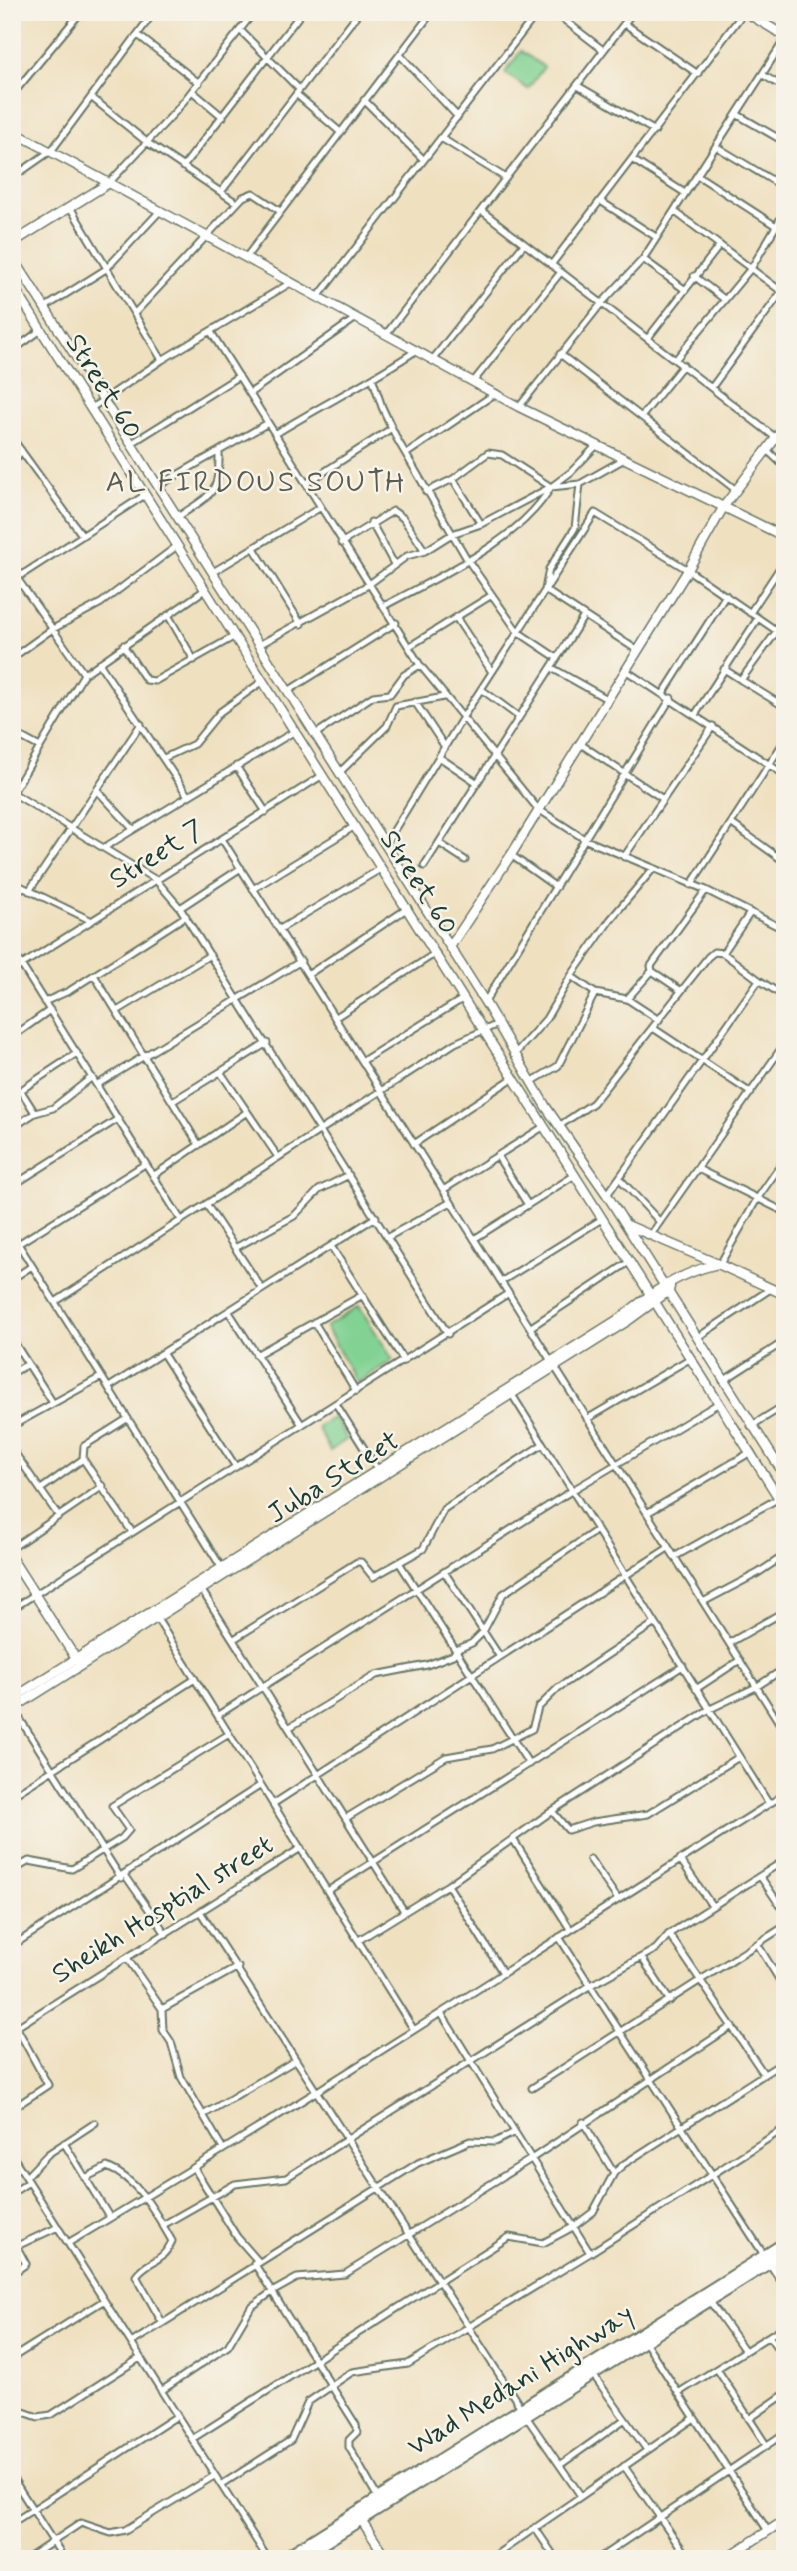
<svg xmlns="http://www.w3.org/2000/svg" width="797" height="2571" viewBox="0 0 797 2571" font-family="Mynerve,sans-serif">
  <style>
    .green { fill: #81d293; stroke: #508864; stroke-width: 2 }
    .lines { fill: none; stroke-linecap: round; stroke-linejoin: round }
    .street-casing { stroke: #687665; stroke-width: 9 }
    .secondary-casing { stroke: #687665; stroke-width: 11 }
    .highway-casing { stroke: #687665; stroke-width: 14 }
    .street { stroke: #fff; stroke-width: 5 }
    .secondary { stroke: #fff; stroke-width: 8 }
    .highway { stroke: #fff; stroke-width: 10 }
    .labels { text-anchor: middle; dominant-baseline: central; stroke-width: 5; stroke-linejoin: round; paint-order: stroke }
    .street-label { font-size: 28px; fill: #1f3d34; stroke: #f7f3e8 }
    .neighbourhood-label { font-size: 30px; letter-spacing: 2px; fill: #5a5d50; stroke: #f7f3e8 }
  </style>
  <rect width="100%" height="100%" fill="#f7f3e8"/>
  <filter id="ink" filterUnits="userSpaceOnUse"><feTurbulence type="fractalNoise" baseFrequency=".0143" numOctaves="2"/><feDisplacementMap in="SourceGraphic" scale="14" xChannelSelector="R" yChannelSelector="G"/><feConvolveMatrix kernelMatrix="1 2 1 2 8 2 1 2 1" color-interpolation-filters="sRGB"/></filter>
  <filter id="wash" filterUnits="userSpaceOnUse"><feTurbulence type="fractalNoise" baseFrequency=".00686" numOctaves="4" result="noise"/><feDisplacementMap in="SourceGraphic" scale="28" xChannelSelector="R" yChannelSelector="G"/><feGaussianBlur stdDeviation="1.57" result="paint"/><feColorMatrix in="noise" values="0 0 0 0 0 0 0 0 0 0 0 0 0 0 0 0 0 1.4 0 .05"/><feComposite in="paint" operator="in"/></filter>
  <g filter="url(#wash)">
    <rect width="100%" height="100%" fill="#efe0c0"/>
    <path class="green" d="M 521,51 L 544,67 L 528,89 L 505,73 Z
      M 359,1306 L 393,1360 L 357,1383 L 326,1327 Z
      M 334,1417 L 347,1439 L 330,1451 L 317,1427 Z"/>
  </g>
  <g filter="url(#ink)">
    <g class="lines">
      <g class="street-casing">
        <path id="street" d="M 554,12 L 603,50
          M 625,24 L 698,74
          M 240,30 L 299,89
          M 138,35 L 199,83
          M 400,55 L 458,117
          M 763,75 L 785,88
          M 578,86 L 655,131
          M 192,91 L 223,117
          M 296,94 L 339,131
          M 12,95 L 81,12
          M 91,97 L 148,143 L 237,203
          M 364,100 L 423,159
          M 738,115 L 785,142
          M 441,138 L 506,178
          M 717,147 L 785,188
          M 633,160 L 685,193
          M 183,167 L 302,12
          M 697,175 L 776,226
          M 12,178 L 52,150 L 154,12
          M 109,183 L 176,111 L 254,12
          M 221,192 L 359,12
          M 602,202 L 656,237
          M 70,207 L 162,360
          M 482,211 L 776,438
          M 674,211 L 785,294
          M 247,256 L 432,12
          M 643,259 L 684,289
          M 551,265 L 744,12
          M 694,276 L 724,299
          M 318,297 L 538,12
          M 44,308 L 106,269 L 160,211
          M 134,314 L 243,197 L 253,193 L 280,211
          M 211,332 L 420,665 L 538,809 L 586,840 L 706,890 L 785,930
          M 387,333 L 633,12
          M 648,338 L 720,245
          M 12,351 L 41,330
          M 560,354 L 736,490
          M 433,359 L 524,244
          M 676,359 L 752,267 L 785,211
          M 373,380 L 382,407 L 397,439 L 467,559 L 518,632 L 557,658
          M 473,382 L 561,272
          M 712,387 L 785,287
          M 250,393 L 356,318
          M 519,407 L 601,304 L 643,259 L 785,39
          M 90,409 L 162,360 L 292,282
          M 642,416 L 683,365
          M 275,434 C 322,405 371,381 417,350
          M 12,438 L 82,535
          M 132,443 L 239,376
          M 767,450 L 785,467
          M 406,454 L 496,393
          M 12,466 L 21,450
          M 453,479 L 481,524
          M 307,483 L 392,428
          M 580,484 L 575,528 L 549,569 L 545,590 L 637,650
          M 158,486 L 268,423
          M 426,492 L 453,479 L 488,453 L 502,455 L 551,487 L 580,484 L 626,458
          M 178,517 C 211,494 220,495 219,452
          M 371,522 L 394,564
          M 341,543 L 393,511 L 403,518 L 425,551
          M 254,548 L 301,624
          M 12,571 L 84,674
          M 213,572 L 321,507
          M 17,578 L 145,495
          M 384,606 C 439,576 519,542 551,487
          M 750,613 L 785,560
          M 168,615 L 194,660
          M 457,619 L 492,672
          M 123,645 L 146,680 L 155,681 L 235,636
          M 259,645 L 368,585 L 407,556 L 425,551 L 452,534 L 481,524 L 551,487 L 571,472 L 597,445
          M 410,646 L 492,595
          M 12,658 L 51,630 L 101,603 L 177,546
          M 99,663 L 188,796
          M 552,668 L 607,699
          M 724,669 L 741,680 L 785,620
          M 625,670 L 785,775
          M 741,680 L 785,707
          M 481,689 L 519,717
          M 288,691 L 396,623
          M 663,694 L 726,595
          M 415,702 L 445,747
          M 695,715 L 758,618
          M 12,732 L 38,746
          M 314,735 L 373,696 L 390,694 L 404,675 L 420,665
          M 579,743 L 663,799
          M 439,757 L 476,782
          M 164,758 L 194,744 L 220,712 L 263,681
          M 236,766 L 266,812
          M 340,772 L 387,726 L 396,706 L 444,697
          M 97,790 L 133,829
          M 13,793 L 156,880 L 180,908 L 448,1334
          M 12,794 L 84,674 L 206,589
          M 732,824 L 785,862
          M 222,839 L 785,1732
          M 439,843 L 465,860
          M 385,845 L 463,717 L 595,513 L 688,570 L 777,631
          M 105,847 L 295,731
          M 511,855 L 556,887
          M 624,857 L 713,726
          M 424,866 L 584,616
          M 652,870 L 610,920 L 571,976 L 595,993 L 627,999 L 659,1020
          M 12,882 L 92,921
          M 691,885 L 785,740
          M 253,889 L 355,826
          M 29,891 L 141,724
          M 180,908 L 241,868
          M 750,913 L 723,953 L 759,980
          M 280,929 L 382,868
          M 12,950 L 181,1220
          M 12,971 L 323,775
          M 652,971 L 680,990
          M 309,974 L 408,908
          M 94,975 L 199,1145
          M 627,999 L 652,971 L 651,966 L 706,890
          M 44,1002 L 69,991 L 186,916
          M 485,1002 L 671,698
          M 117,1011 L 210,955
          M 336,1017 L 436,953
          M 653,1028 L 751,1093
          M 12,1037 L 50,1010
          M 514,1055 L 546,1019 L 571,976
          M 364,1060 L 464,998
          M 221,1073 L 278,1157
          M 531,1082 L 558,1066 L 595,993
          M 98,1084 L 301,961
          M 21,1091 L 35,1113
          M 12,1096 L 77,1053
          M 173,1101 L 267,1043
          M 559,1126 L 593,1103 L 708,957 L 714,952 L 723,953
          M 12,1128 L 35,1113 L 53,1108 L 92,1077
          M 414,1144 L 513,1078
          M 498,1157 L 528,1205
          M 698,1169 L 785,1212
          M 153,1176 L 247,1112
          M 620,1179 L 660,1222
          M 12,1186 L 118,1119
          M 443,1190 L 543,1127
          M 607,1195 L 759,980 L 785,997
          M 206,1204 L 262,1289
          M 12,1234 L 223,1570
          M 650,1236 L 785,1043
          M 388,1237 L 451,1202
          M 474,1239 L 575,1175
          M 18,1244 L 145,1164
          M 331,1246 L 404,1361
          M 235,1248 L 294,1216 L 319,1190 L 349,1175
          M 720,1264 L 757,1199 L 785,1159
          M 12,1279 L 32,1266
          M 502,1281 L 602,1219
          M 55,1302 L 455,1043 L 498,1024
          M 229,1312 L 302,1425
          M 314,1322 L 356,1391
          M 531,1327 L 629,1262
          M 698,1337 L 772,1288
          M 12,1339 L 53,1403
          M 163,1354 L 236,1467
          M 256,1355 L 361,1296
          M 12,1373 L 28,1364
          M 723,1381 L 785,1341
          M 109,1387 L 376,1217
          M 511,1393 L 769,1804
          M 336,1404 L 379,1472
          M 127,1419 L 84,1446 L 83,1459 L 132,1532
          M 587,1419 L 691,1358
          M 12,1426 L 101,1377
          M 751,1426 L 785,1405
          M 12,1449 L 58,1515
          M 41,1489 L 83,1459
          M 647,1513 L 751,1452
          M 12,1548 L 103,1486
          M 674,1557 L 779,1498
          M 400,1564 L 529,1764
          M 445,1573 L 500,1657
          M 201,1589 L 404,1911
          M 703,1602 L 758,1573 L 785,1555
          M 12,1609 L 509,1293
          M 156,1617 L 414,2030
          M 234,1639 L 357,1562 L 361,1562 L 373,1577 L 423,1549 L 444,1509 L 543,1444
          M 729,1643 L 785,1611
          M 696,1689 L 740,1660
          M 13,1708 L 121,1878
          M 218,1715 L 573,1490 L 719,1403
          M 290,1727 L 376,1675 L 427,1665 L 453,1655 L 456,1650 L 472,1643 L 483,1632 L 503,1594 L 597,1530
          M 12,1796 L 195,1679
          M 273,1804 L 668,1548
          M 552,1811 L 568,1830 L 593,1822 L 648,1814 L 739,1757
          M 346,1818 L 446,1757 L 492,1749 L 532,1729 L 538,1708 L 558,1688 L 655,1623
          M 513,1839 L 570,1929
          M 590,1859 L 617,1898
          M 680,1859 L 712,1906
          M 12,1871 L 29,1861 L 72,1869 L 122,1838 L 129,1830 L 112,1806 L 229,1734
          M 125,1875 L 166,1934
          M 760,1876 L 785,1913
          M 448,1885 L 503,1973
          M 329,1890 L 683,1666
          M 201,1913 L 521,2408
          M 669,1934 L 764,2074
          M 559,1937 L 764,2255
          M 359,1940 L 448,1885 L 552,1811 L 708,1710 L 756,1687 L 785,1668
          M 758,1945 L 785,1989
          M 12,1946 L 261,1785
          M 127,1958 L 162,2009 L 163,2030 L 171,2042 L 181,2077 L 223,2149
          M 642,1958 L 670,2001
          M 162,2009 L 238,1967
          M 441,2013 L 590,2253
          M 12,2019 L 48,2085 L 12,2109
          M 12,2030 L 301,1848
          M 532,2088 L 785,1926
          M 203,2115 L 296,2060
          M 583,2122 L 614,2173
          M 64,2143 L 110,2218
          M 12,2155 L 268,2559
          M 194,2168 L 237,2237 L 258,2261
          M 26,2177 L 48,2154 L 95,2123
          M 85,2178 L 107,2167 C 139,2180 155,2212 172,2241 C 161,2265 148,2259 136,2276 L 162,2322
          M 12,2193 L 29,2182
          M 163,2225 L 235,2184 L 286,2178 L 591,1985 L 656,1949 L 669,1934 L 785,1860
          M 12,2238 L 26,2264 L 12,2274
          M 68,2243 C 311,2100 546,1944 785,1794
          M 17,2246 L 58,2227
          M 254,2263 L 356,2425 L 357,2432 L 349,2440 L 349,2447 L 378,2498
          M 769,2263 L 785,2287
          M 709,2300 L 745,2351
          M 769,2336 L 785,2359
          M 644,2340 L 768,2531
          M 131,2343 L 418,2163 L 470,2141 L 495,2142 L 515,2132
          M 12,2358 L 103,2301
          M 717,2369 L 767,2446
          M 592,2373 L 647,2450
          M 161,2391 L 228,2346 L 251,2307 L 272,2292 L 297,2278 L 345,2274 L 531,2159 L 732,2026
          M 678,2393 L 785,2326
          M 12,2408 L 38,2417 L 51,2415 L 140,2358
          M 525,2415 L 581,2496
          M 749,2419 L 785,2394
          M 192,2439 L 509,2237 L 543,2243 L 573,2227 L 593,2212 L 614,2173 L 624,2164 L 785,2061
          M 560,2465 L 625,2419
          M 624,2466 L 689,2559
          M 12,2477 L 64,2559
          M 221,2485 L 291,2440 L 308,2402 L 352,2372 L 408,2364 L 590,2253 L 785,2128
          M 12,2523 L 177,2416
          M 535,2528 L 556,2559
          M 27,2559 L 81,2523 L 111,2533 L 125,2530 L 214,2476
          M 490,2559 L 693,2419
          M 598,2559 L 785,2433"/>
      </g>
      <g class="secondary-casing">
        <path id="secondary" d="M 745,12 L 785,36
          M 12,131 L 109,183
          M 12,243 L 109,183 L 519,407 L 785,537
          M 12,256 L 485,1002 L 546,1107 L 607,1195 L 785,1476
          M 12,284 L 785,1508
          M 450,947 L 511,855 L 688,570 L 724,506 L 785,426
          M 627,1225 L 718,1264
          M 12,1559 L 78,1662
          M 12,1699 L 622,1317 C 652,1292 679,1273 718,1264 L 785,1295
          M 12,1709 L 629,1320 L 669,1291 L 670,1287
          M 358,2515 L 387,2559
          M 725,2559 L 785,2520"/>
      </g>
      <g class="highway-casing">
        <path id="highway" d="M 282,2559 L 785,2243
          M 298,2559 L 785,2253"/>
      </g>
      <use href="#street" class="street"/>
      <use href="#secondary" class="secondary"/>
      <use href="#highway" class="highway"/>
    </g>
  </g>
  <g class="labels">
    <g class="street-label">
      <text transform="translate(103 387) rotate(58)">Street 60</text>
      <text transform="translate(157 855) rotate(-32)">Street 7</text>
      <text transform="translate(418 883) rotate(57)">Street 60</text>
      <text transform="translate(334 1478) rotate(-32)">Juba Street</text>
      <text transform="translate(163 1910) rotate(-32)">Sheikh Hosptial street</text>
      <text transform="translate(521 2381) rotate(-32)">Wad Medani Highway</text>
    </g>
    <g class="neighbourhood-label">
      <text x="256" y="482">AL FIRDOUS SOUTH</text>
    </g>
  </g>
  <rect width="797" height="2571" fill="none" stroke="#f7f3e8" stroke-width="42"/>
</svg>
